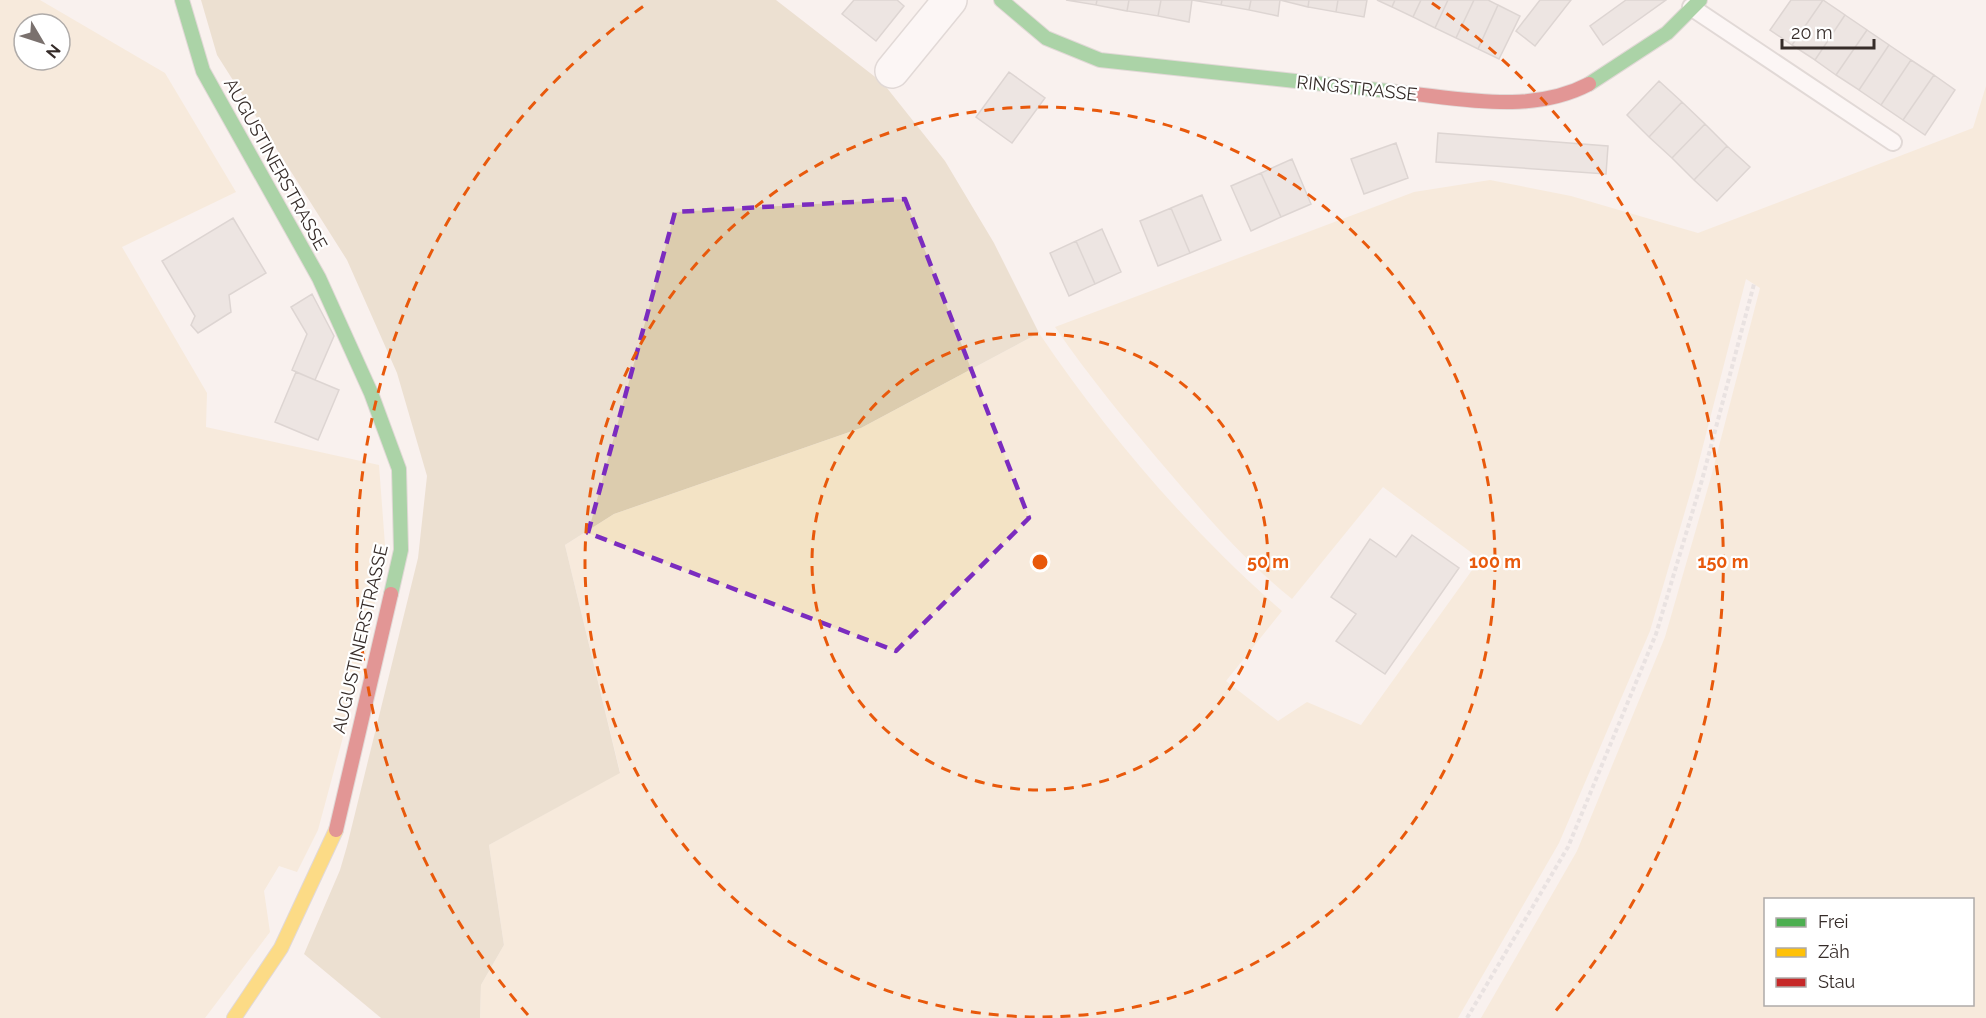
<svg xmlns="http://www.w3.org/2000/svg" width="1986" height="1018" viewBox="0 0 1986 1018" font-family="Raleway,sans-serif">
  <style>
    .green { fill: #f3e3c5; fill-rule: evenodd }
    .forest { fill: #dcccae }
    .building { fill: #ded7d2; stroke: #bbb4b0; stroke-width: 1.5 }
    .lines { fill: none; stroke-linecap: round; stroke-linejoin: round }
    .lane-casing { stroke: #c4bcb9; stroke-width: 20 }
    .street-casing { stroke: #c4bcb9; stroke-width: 36 }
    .fast-casing { stroke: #c4bcb9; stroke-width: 16 }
    .slow-casing { stroke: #c4bcb9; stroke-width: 16 }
    .jam-casing { stroke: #c4bcb9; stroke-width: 16 }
    .path { stroke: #d5d1d0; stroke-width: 4; stroke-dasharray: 4.5 3; stroke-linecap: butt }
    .lane { stroke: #fefdfc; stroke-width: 16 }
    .street { stroke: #fefdfc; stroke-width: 33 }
    .fast { stroke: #4caf50; stroke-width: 14 }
    .slow { stroke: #ffc107; stroke-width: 14 }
    .jam { stroke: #c62828; stroke-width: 14 }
    .marked { fill: none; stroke: #7b2cbf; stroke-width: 4.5; stroke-dasharray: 12 8; stroke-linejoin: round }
    .ring { fill: none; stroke: #e8590c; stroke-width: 3; stroke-dasharray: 10 8 }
    .labels { text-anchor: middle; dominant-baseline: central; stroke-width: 4.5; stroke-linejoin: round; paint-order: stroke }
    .street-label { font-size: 18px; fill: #362c29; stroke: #fff }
    .centre { fill: #e8590c; stroke: #fff; stroke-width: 3 }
    .ring-label { font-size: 18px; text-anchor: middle; font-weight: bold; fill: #e8590c; stroke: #fff; stroke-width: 4.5; stroke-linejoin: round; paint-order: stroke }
  </style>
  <rect width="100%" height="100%" fill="#f9f1ee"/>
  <path class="green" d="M 0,0 L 40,0 L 165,73 L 236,192 L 122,247 L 207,393 L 206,427 L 379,465 L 385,545 L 367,648 L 318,830 L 297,872 L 279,866 L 264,891 L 270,932 L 205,1018 L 0,1018 ZM 24,24 L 60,24 L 60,60 L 24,60 Z
    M 1986,86 L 1986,1018 L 1481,1018 L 1577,851 L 1665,637 L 1711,477 L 1760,288 L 1746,279 L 1695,477 L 1650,631 L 1559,843 L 1458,1018 L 480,1018 L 481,985 L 504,945 L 489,845 L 620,772 L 565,545 L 614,514 L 861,428 L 1039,333 C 1107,434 1190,531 1282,611 L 1226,681 L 1278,721 L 1307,702 L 1361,725 L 1480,559 L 1383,487 L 1292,599 C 1244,560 1208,518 1168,471 C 1128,424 1090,378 1055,327 L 1414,192 L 1490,180 L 1571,196 L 1698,233 L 1973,128 ZM 1766,900 L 1972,900 L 1972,1004 L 1766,1004 Z"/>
  <path class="forest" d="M 201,0 L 776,0 L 883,83 L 945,161 L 994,243 L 1039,333 L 861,428 L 614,514 L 565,545 L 620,773 L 489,845 L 504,945 L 481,985 L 480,1018 L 381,1018 L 304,954 L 340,870 L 347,846 L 418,558 L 427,476 L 397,373 L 347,260 L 217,55 Z"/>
  <path class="building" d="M 854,0 L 897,0 L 904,6 L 876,41 L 842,14 Z
    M 1066,0 L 1097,0 L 1096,5 Z
    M 1097,0 L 1129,0 L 1127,11 L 1096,5 Z
    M 1129,0 L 1161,0 L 1158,16 L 1127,11 Z
    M 1161,0 L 1192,0 L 1189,22 L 1158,16 Z
    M 1192,0 L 1222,0 L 1221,5 Z
    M 1222,0 L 1251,0 L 1249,10 L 1221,5 Z
    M 1251,0 L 1280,0 L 1278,16 L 1249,10 Z
    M 1280,0 L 1309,0 L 1308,7 Z
    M 1309,0 L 1338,0 L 1336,12 L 1308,7 Z
    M 1338,0 L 1367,0 L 1364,17 L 1336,12 Z
    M 1377,0 L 1395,0 L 1392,7 Z
    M 1395,0 L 1421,0 L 1413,17 L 1392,7 Z
    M 1421,0 L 1448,0 L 1435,28 L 1413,17 Z
    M 1448,0 L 1474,0 L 1456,38 L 1435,28 Z
    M 1474,0 L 1488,0 L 1498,5 L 1478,49 L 1456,38 Z
    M 1540,0 L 1571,0 L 1535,46 L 1516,31 Z
    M 1626,0 L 1666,0 L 1603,45 L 1590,26 Z
    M 1791,0 L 1823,0 L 1792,45 L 1770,30 Z
    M 1823,0 L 1845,15 L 1815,60 L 1792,45 Z
    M 1498,5 L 1520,16 L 1499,59 L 1478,49 Z
    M 1845,15 L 1867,30 L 1836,75 L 1815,60 Z
    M 1867,30 L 1889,45 L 1859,90 L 1836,75 Z
    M 1889,45 L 1911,60 L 1881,105 L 1859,90 Z
    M 1911,60 L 1934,75 L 1903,120 L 1881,105 Z
    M 1009,72 L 1045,98 L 1012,143 L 976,117 Z
    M 1934,75 L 1955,90 L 1925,135 L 1903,120 Z
    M 1659,81 L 1682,102 L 1649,137 L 1627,115 Z
    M 1682,102 L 1705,124 L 1672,158 L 1649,137 Z
    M 1705,124 L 1727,146 L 1694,180 L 1672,158 Z
    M 1438,133 L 1608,146 L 1606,174 L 1436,162 Z
    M 1396,143 L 1408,178 L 1364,194 L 1351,159 Z
    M 1727,146 L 1750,167 L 1717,201 L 1694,180 Z
    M 1292,159 L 1311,204 L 1281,217 L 1261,173 Z
    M 1261,173 L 1281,217 L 1251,231 L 1231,186 Z
    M 1202,195 L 1221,240 L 1190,253 L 1171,208 Z
    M 1171,208 L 1190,253 L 1158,266 L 1140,221 Z
    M 233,218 L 266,273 L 229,295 L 231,312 L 198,333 L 191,325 L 195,316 L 162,261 Z
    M 1102,229 L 1121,272 L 1095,284 L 1076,241 Z
    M 1076,241 L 1095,284 L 1069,296 L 1050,253 Z
    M 312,294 L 334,336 L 315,380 L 292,370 L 307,334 L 291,307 Z
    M 296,372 L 339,390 L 318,440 L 275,422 Z
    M 1412,535 L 1459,568 L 1385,674 L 1336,641 L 1356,614 L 1331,597 L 1370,539 L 1396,557 Z"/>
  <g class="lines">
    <g class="lane-casing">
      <path id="lane" d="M 1691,7 L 1893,142"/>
    </g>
    <g class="street-casing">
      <path id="street" d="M 892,71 L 950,0"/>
    </g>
    <g class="fast-casing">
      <path id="fast" d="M 182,0 L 203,71 L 319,278 L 371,393 L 399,469 L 401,550 L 391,594
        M 1001,0 L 1046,38 L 1100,60 L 1397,92
        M 1589,84 L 1667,33 L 1700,0"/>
    </g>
    <g class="slow-casing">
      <path id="slow" d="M 234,1018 L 281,948 L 336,830"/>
    </g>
    <g class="jam-casing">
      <path id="jam" d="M 1397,92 C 1460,98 1530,115 1589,84
        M 336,830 L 391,594"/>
    </g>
    <path class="path" d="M 1467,1018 L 1568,847 L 1656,634 L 1702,480 L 1754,284"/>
    <use href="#lane" class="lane"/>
    <use href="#street" class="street"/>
    <use href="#fast" class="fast"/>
    <use href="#slow" class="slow"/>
    <use href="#jam" class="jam"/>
  </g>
  <path d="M0 0H1986V1018H0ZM 905,199 L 1029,518 L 896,651 L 588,533 L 675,212 Z" fill="#f9f1ee" fill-opacity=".55" fill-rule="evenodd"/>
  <path class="marked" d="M 905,199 L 1029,518 L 896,651 L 588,533 L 675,212 Z"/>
  <g class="ring">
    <circle cx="1040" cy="562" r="228"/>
    <circle cx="1040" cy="562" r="455"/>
    <path d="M528 1015A683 683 0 0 1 648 3M1432 3A683 683 0 0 1 1552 1015"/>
  </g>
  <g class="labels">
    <g class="street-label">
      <text transform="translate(1357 88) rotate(6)">RINGSTRASSE</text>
      <text transform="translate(276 164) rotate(61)">AUGUSTINERSTRASSE</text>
      <text transform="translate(360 639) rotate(-77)">AUGUSTINERSTRASSE</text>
    </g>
  </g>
  <circle cx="1040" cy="562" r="9" class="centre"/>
  <g class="ring-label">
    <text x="1268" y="568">50 m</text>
    <text x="1495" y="568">100 m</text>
    <text x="1723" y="568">150 m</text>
  </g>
  <rect x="1764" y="898" width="210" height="108" fill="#ffffff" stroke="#afaba9" stroke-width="1.5"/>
  <rect x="1776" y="918" width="30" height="9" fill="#4caf50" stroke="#afaba9" stroke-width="1.5"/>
  <text x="1818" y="928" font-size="18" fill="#362c29">Frei</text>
  <rect x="1776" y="948" width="30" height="9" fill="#ffc107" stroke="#afaba9" stroke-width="1.5"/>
  <text x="1818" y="958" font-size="18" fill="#362c29">Zäh</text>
  <rect x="1776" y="978" width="30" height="9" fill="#c62828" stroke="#afaba9" stroke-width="1.5"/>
  <text x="1818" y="988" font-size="18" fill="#362c29">Stau</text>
  <g transform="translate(42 42) rotate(129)"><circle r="28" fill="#ffffff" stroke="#afaba9" stroke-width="1.5"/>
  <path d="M0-4.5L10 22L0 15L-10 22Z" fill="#7a716e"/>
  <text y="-9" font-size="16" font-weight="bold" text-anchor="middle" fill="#362c29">N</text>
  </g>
  <path d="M1782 39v9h92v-9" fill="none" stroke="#362c29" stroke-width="3"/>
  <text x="1791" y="39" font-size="18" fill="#362c29" stroke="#ffffff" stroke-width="4.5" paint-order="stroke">20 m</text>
</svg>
